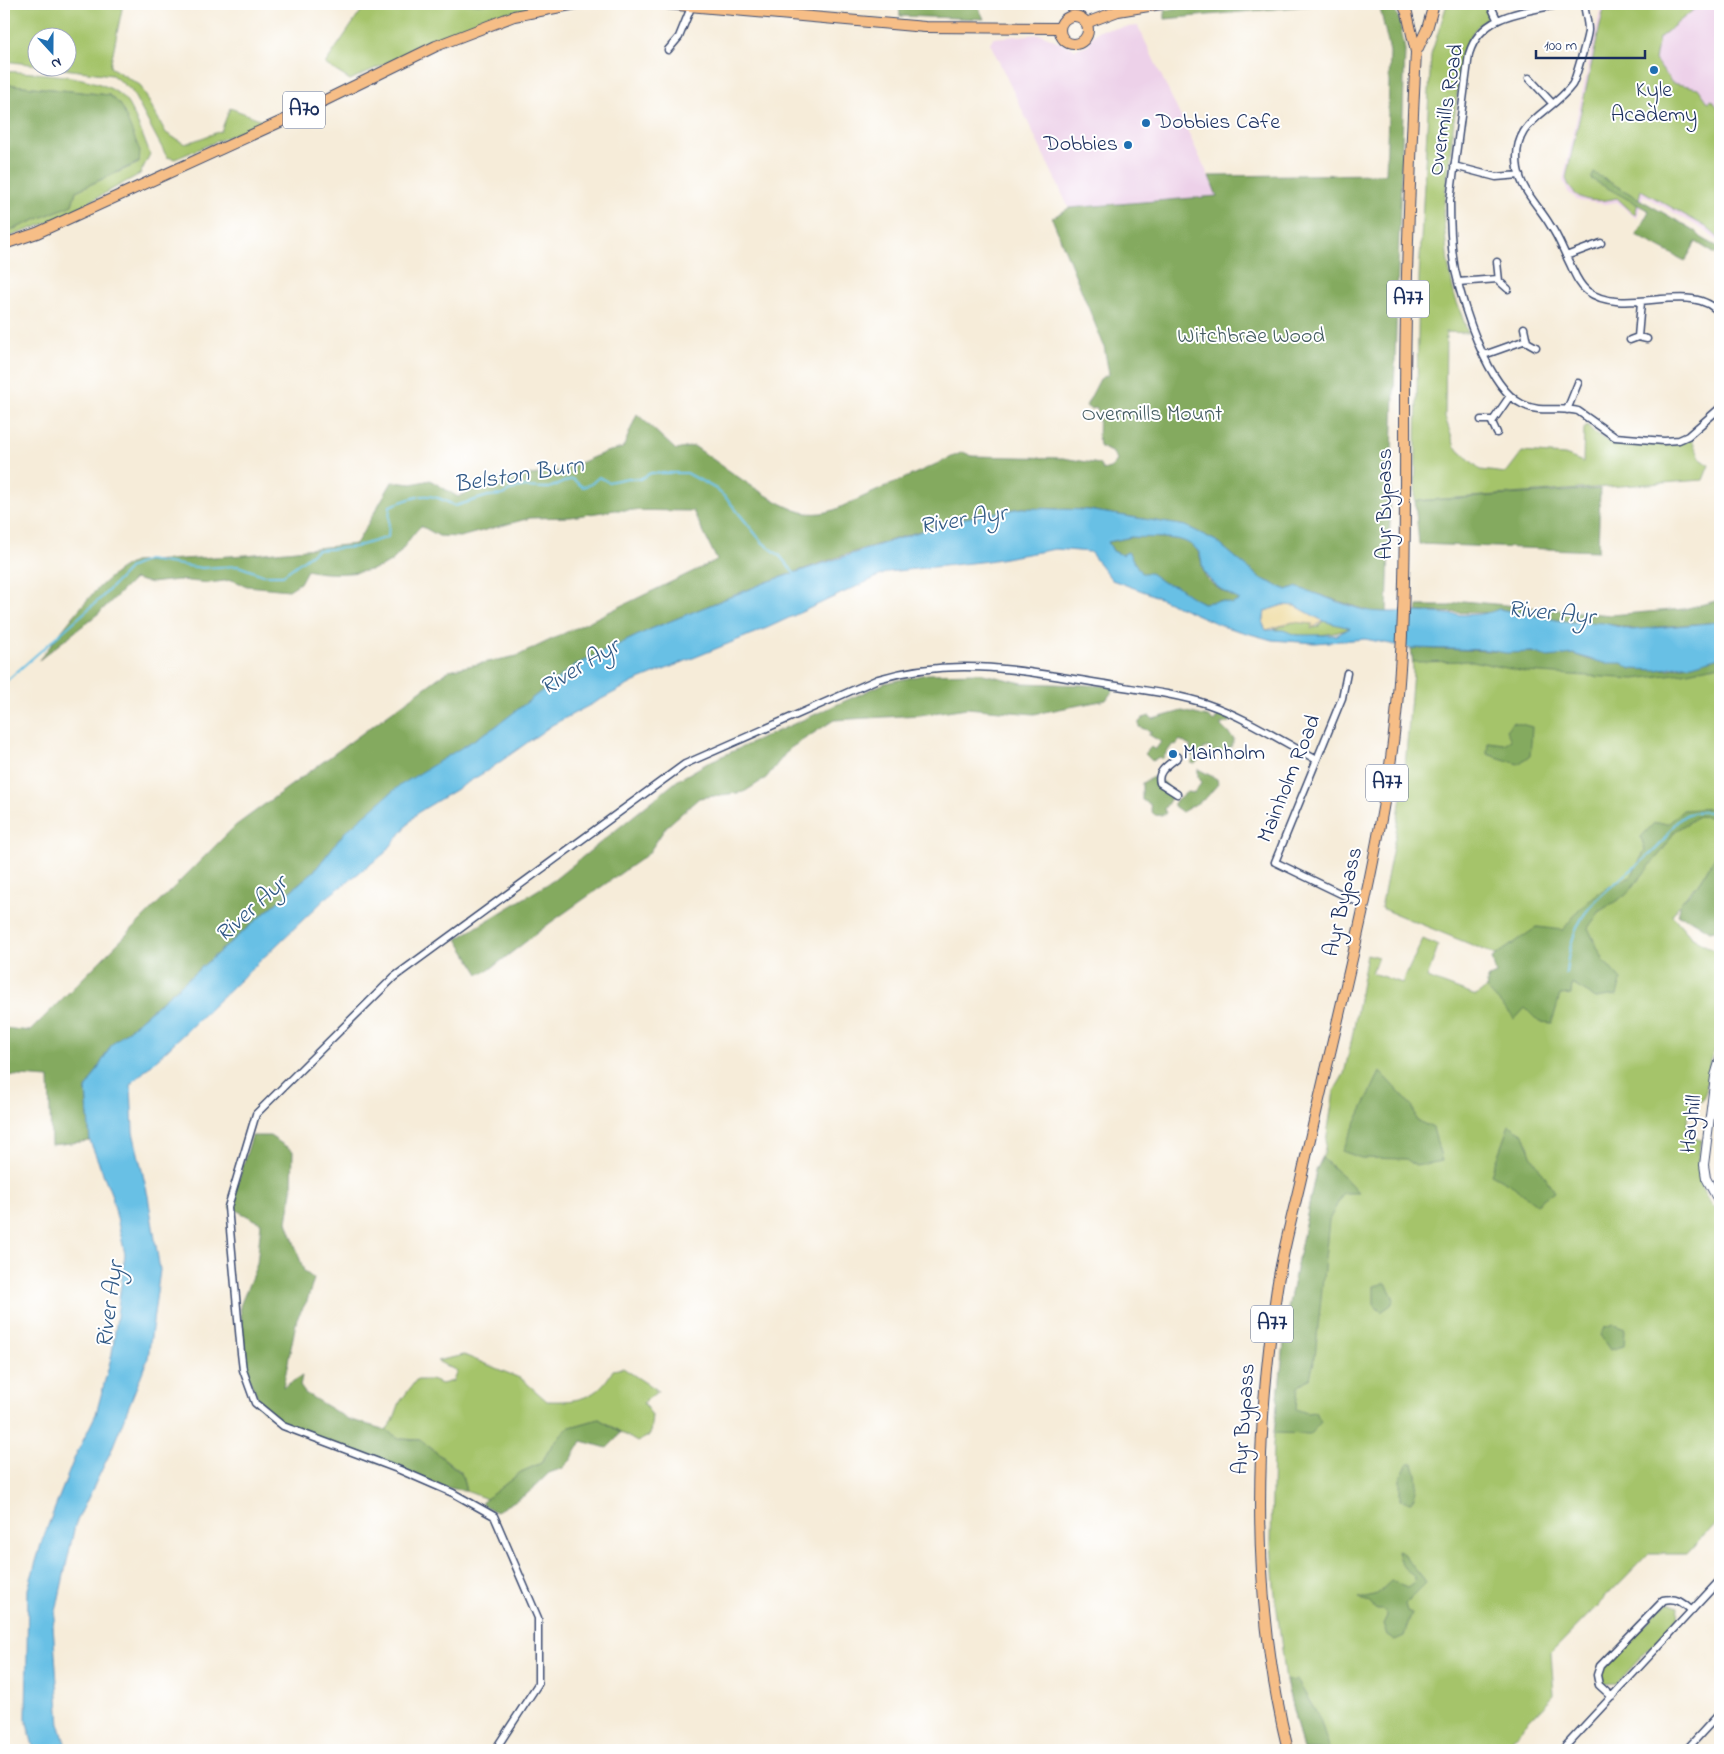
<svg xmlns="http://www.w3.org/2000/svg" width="1724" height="1754" viewBox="0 0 1724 1754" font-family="'Indie Flower',sans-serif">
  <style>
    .built { fill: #edd1e9 }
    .green { fill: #a5c46b; stroke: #607a64 }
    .forest { fill: #84aa5f; stroke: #506c5e }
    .sand { fill: #eeda9e; stroke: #84847e }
    .water { fill: #68c0e5; stroke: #4278a2; fill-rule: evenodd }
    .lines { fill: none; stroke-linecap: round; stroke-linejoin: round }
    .stream { stroke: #68c0e5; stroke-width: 2 }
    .minor-casing { stroke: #3c4b70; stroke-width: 9 }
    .tertiary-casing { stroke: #3c4b70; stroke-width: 10 }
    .primary-casing { stroke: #3c4b70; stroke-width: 12 }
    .trunk-casing { stroke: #3c4b70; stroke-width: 12 }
    .minor { stroke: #fff; stroke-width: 6 }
    .tertiary { stroke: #fff; stroke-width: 8 }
    .primary { stroke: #f6be87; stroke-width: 10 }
    .trunk { stroke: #f6be87; stroke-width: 10 }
    .poi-dot { fill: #1f6fb2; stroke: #fff; stroke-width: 2 }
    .labels { text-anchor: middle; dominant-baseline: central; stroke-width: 4; stroke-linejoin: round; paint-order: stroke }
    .shield { fill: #fff; stroke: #5f6d8e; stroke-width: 1 }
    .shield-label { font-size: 21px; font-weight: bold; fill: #1b2f5e }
    .poi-label { font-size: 22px; fill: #1b2f5e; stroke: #fff; text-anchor: start }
    .street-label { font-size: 22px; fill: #1b2f5e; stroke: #fff }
    .park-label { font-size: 22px; fill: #445c62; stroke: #fff }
    .water-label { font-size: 24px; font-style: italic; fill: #325a86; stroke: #fff }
  </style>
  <rect width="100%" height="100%" fill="#fff"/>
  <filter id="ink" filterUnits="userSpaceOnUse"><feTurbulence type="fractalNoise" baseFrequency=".02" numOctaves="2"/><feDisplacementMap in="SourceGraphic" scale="10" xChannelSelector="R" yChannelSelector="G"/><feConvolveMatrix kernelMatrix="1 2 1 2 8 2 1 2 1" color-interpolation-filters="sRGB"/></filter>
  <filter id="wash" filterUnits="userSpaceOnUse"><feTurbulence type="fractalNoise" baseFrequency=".0096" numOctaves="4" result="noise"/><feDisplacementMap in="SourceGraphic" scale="20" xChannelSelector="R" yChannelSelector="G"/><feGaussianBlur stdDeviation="1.12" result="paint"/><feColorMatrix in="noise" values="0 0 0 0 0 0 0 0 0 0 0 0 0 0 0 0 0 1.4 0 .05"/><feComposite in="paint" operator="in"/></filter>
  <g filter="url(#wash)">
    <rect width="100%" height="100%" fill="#f6ecd9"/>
    <path class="built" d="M 1602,4 L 1720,4 L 1720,243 L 1704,230 L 1643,195 L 1637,219 L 1617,202 L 1605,204 L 1579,201 L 1568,192 L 1563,180 Z
      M 1138,26 L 1218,196 L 1069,208 L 990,43 L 993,38 L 1041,34 L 1075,49 L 1088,45 L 1091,38 L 1099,30 Z"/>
    <path class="green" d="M 4,4 L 123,4 L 110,67 L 140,85 L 166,133 L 185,144 L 221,131 L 230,108 L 265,121 L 175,159 L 167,157 L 131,90 L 112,75 L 55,68 L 68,68 L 68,38 L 38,38 L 37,65 L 4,61 Z
      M 366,4 L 542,4 L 455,32 L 350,80 L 325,64 Z
      M 1447,4 L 1485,4 L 1488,11 L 1487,19 C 1474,28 1467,39 1462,54 L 1443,213 L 1448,263 L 1454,294 L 1468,333 L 1446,332 L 1445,417 L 1455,447 L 1481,470 L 1506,473 L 1522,452 L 1565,455 L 1583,462 L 1584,429 L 1587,425 L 1597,435 L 1614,444 L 1676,445 L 1691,439 L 1701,459 L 1709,465 L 1703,480 L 1415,501 L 1419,277 L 1431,55 Z
      M 1605,4 L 1695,4 L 1697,7 L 1659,38 L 1655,60 L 1672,83 L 1698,88 L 1708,102 L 1712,100 L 1720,110 L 1720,239 L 1706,227 L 1641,190 L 1635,215 L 1617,198 C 1595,203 1573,203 1566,178 Z
      M 4,71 C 36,74 110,73 128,104 C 137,119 143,137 150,154 L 140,174 L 60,218 L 4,239 L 4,233 L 72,205 L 76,191 L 139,163 L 109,95 L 4,84 Z
      M 1323,621 L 1351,628 C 1335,634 1313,637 1296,635 C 1289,634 1282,630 1274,629 L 1293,622 L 1314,624 L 1312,628 L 1318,627 Z
      M 1412,653 L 1573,666 L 1671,671 L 1720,661 L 1720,847 L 1701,881 L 1689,892 L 1672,915 L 1691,937 L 1720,954 L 1720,1040 L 1710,1060 L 1706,1091 L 1702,1100 L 1690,1104 C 1687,1119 1682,1137 1702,1140 C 1694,1171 1698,1191 1720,1214 L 1720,1518 L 1687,1554 L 1648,1554 L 1551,1653 L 1554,1695 L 1501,1750 L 1303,1750 L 1286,1681 L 1274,1586 L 1271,1544 L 1273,1443 L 1288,1309 L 1316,1171 L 1324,1154 L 1334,1091 L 1344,1074 L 1352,1038 L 1367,954 L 1378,957 L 1372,973 L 1402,983 L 1423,939 L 1438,946 L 1427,978 L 1476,996 L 1486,988 L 1489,977 L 1560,994 L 1570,994 L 1571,949 L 1519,964 L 1381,908 L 1396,832 L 1405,767 L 1413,672 Z
      M 464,1355 L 522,1379 L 547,1401 C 578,1402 597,1399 613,1370 L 623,1368 L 658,1391 L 643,1403 L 652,1415 L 650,1435 L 637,1442 L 599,1419 L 567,1428 L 552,1445 L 541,1464 L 521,1472 L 487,1499 L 466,1491 L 461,1472 L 421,1440 L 400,1439 L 386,1430 L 393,1421 L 400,1402 L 416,1380 L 431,1380 L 442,1384 L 453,1381 L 457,1371 L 437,1361 Z
      M 1669,1603 L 1679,1607 L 1678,1618 L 1617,1683 L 1603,1684 L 1600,1677 L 1604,1667 L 1662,1607 Z"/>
    <path class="forest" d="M 899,4 L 977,4 L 984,19 L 900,16 Z
      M 1209,4 L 1328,4 L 1165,19 L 1165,10 Z
      M 1379,4 L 1391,4 L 1399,19 L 1405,50 L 1387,612 L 1372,612 L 1295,587 L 1287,590 L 1260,578 L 1216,541 L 1186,526 L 1088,510 L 1021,508 L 955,520 L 841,556 L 767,582 L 651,629 L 574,667 L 495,727 L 345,832 L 315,870 L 112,1044 L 86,1089 L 90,1141 L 51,1145 L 49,1078 L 4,1075 L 4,1028 L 30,1031 L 235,826 L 449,670 L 517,656 L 717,560 L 693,511 L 615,510 L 571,517 L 530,518 L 460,537 L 439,536 L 421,526 C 410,536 404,549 394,559 C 378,575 327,576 307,570 L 300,583 L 289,590 L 247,586 L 232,580 L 209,583 L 178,580 L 150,583 L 134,579 L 99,613 L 39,660 C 65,629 97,578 134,562 L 246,555 L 356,544 L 392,482 L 412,484 L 430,480 L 458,497 L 494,480 L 560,471 L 606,452 L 623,448 L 637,414 L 676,450 L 694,446 C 719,463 780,510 807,513 C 817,514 825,513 834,510 L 963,452 L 972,456 L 1063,458 L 1099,464 L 1103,470 L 1113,467 L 1117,460 L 1113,453 L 1099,446 C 1097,433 1100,421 1097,408 L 1090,409 L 1086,406 L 1100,379 L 1109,374 L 1104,346 L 1052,218 L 1069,208 L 1217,196 L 1209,176 L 1386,174 L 1390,52 Z
      M 4,84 L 109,95 L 121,105 L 140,151 L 139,162 L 76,191 L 72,205 L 4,233 Z
      M 1594,173 L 1695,231 L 1702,238 L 1720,248 L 1720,257 L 1696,242 L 1685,261 L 1636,235 L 1649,211 L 1591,179 Z
      M 1600,489 L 1598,551 L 1419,544 L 1415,501 Z
      M 1131,537 C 1145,538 1177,536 1189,543 C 1202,551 1200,560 1204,573 C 1208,585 1230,596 1242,600 L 1232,604 L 1220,601 L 1203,603 L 1188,595 L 1179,587 L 1164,583 L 1151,574 L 1141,574 L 1128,552 L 1122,555 L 1113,551 L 1108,542 Z
      M 1720,600 L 1720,622 L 1659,627 L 1641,631 L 1615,625 L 1556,620 L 1500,609 L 1491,613 L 1417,612 L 1418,606 L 1450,606 L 1463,601 L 1611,615 L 1684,609 Z
      M 1411,648 L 1573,654 L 1590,660 L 1622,663 L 1631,669 L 1670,669 L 1720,657 L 1720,665 L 1683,673 L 1635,679 L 1525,672 L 1473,661 L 1413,662 Z
      M 979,673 L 1022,683 L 1116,686 L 1106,700 L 1034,714 L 967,708 L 920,715 L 834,720 L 789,749 L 766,778 L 744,792 L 699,798 L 666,827 L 648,854 L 550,923 L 489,970 L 479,974 L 457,939 L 554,880 L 678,780 L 711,761 L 885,683 L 927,674 Z
      M 1182,711 L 1208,717 L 1214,722 L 1219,714 L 1232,719 L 1229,723 L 1221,724 L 1221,726 L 1234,739 C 1232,753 1221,752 1210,752 L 1208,747 L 1203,749 L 1201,757 L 1195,764 L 1190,763 L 1195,758 L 1187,752 L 1191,747 L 1180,740 L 1176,745 L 1173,744 L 1162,759 L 1159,757 L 1152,761 L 1145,754 L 1151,747 L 1155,750 L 1161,742 L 1148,734 L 1152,732 L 1139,727 L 1139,722 L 1143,718 L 1150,716 L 1153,719 Z
      M 1513,722 L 1532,727 L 1530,756 L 1518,764 L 1487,754 L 1488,742 L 1504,744 L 1511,740 L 1506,730 Z
      M 1198,769 L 1217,779 L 1218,784 L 1206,798 L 1182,812 L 1174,806 L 1174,803 L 1187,792 L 1194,793 L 1202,782 L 1198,778 Z
      M 1153,777 L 1157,782 L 1158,791 L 1163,781 L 1174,794 L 1164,809 L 1166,813 C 1156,818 1151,815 1150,804 L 1142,800 L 1142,783 Z
      M 1715,808 L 1720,809 L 1720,818 L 1699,816 L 1675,831 L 1663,850 L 1626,895 L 1600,911 L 1588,928 L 1604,961 L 1621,980 L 1617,995 L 1596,998 L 1572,984 L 1571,994 L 1560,995 L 1552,1023 L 1539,1022 L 1525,1008 L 1515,1019 L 1486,988 L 1489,977 L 1496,974 L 1492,958 L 1537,927 L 1563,930 C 1584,902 1598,889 1631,877 L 1645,850 L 1641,837 L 1654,823 L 1669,823 L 1683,810 Z
      M 1720,847 L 1720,929 L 1710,931 L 1694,921 L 1678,915 L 1681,902 L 1701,881 Z
      M 1380,1072 L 1413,1107 L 1416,1120 L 1433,1128 L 1442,1161 L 1416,1166 L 1406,1159 L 1361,1158 L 1342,1151 Z
      M 1509,1125 L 1524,1134 L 1531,1155 L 1554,1191 L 1536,1204 L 1513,1186 L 1491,1174 Z
      M 252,1136 L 270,1136 L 293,1151 L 292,1191 L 287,1222 L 304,1271 L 314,1279 L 307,1301 L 297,1318 L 283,1387 L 302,1376 L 300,1386 L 305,1393 L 348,1419 L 386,1430 L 400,1439 L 421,1440 L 461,1473 L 466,1491 L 438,1486 L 283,1426 L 255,1403 L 259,1401 L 246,1371 L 240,1306 L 257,1264 L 261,1223 L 230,1207 Z
      M 1322,1158 L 1345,1178 L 1359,1193 L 1343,1193 L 1329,1220 L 1315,1357 L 1310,1378 L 1298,1387 L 1296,1409 L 1307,1413 L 1316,1412 L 1321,1422 L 1310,1434 L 1274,1433 L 1288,1309 L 1316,1171 Z
      M 1386,1283 L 1394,1299 L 1391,1305 L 1381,1312 L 1374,1305 L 1374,1286 Z
      M 1614,1325 L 1625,1329 L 1624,1346 L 1610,1350 L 1600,1335 L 1604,1328 Z
      M 599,1419 L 620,1432 L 616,1439 L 607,1448 L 582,1441 L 571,1460 L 563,1468 L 549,1473 L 527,1494 L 495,1512 L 481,1503 L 521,1472 L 541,1463 L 552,1445 L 567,1428 Z
      M 1408,1463 L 1413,1463 C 1418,1479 1419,1488 1411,1502 L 1400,1500 L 1400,1479 Z
      M 1397,1550 L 1402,1552 L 1426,1583 L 1405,1604 L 1407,1611 L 1412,1613 L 1404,1636 L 1395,1640 L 1387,1635 L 1383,1624 L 1387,1616 L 1383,1610 L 1376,1610 L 1370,1602 L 1359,1599 L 1377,1594 L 1391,1581 L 1408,1587 L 1414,1583 L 1415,1577 C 1404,1570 1399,1563 1397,1550 Z
      M 1297,1680 L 1320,1719 L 1330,1750 L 1303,1750 L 1286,1681 Z"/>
    <path class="sand" d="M 1283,605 L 1296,606 L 1323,621 L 1311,629 L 1313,624 L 1293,622 L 1266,630 L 1263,625 L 1265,611 Z"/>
    <path class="water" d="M 1021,508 L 1088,510 L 1186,526 L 1216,541 L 1260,578 L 1287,590 L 1295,587 C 1317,593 1338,603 1360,609 C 1377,614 1395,611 1413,612 C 1439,612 1476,620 1499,609 L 1567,622 L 1603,623 L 1632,630 L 1720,622 L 1720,657 L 1692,665 L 1682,665 L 1657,670 L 1631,669 L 1622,663 L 1604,663 L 1573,654 L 1548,657 L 1532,652 L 1506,653 L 1490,650 L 1411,648 L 1365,639 L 1315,643 L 1272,640 L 1225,627 L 1148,593 L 1112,580 L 1090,552 L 1055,549 L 988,561 L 888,572 L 767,628 L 634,682 L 552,725 L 490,769 L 417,813 L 385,853 L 326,898 L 131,1084 L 133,1132 L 148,1196 L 160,1270 L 148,1358 L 111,1451 L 75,1525 L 53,1625 L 60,1726 L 67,1750 L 34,1750 L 26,1719 L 28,1589 L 42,1541 L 74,1459 L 96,1414 L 112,1354 L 125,1254 L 112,1196 L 90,1141 L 86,1089 L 112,1044 L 315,870 L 345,832 L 399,786 L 495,727 L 574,666 L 651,629 L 767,582 L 955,520 ZM 1131,537 C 1145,538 1177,536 1188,543 C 1207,553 1198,564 1206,575 C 1213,586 1229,595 1240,600 L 1232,604 L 1220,601 L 1203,603 L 1188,595 L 1179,587 L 1164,583 L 1150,573 L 1141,573 L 1128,552 L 1122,555 L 1113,551 L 1108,542 ZM 1283,605 L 1296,606 L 1323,621 L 1350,628 L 1337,635 L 1296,635 L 1283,630 L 1266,630 L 1263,624 L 1265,611 Z"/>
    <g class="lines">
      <path class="stream" d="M 4,683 L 101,598 L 131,567 L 147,560 L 202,568 L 238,566 L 263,575 L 283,575 L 317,550 L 355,547 L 388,537 L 390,506 C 420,495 427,490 455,506 L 488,496 L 502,495 L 518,487 L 549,488 L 572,479 L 583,487 L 591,484 L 599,477 L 608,482 L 628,478 L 640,479 L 651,473 L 687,473 L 716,489 L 728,500 L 762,542 L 779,555 L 795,574
        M 1566,973 C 1568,953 1572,935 1582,918 C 1597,893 1637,868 1658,847 C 1668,837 1673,821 1686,815 C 1695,811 1711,811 1720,813"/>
    </g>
  </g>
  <g filter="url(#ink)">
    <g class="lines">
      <g class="minor-casing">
        <path id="minor" d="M 1490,4 L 1497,19
          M 1562,4 C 1525,12 1481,13 1469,54 L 1450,201 C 1450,224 1451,248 1455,270 C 1463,306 1487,387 1522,404 C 1541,414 1559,406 1578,411 L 1615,437 L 1664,441 L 1679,440 L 1688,436 L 1720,408
          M 1584,4 C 1585,12 1588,22 1588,30 C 1588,36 1575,81 1572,85 C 1550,115 1510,120 1518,169 C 1522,192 1539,206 1550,225 C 1558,236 1563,250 1569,262 C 1574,272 1578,284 1587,291 C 1624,319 1694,278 1720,314
          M 668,50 L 679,37 L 692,5
          M 1529,78 L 1552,103
          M 1454,166 L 1496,177 L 1520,175
          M 1566,256 L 1601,243
          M 1497,262 L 1499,281 L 1508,289
          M 1458,282 L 1498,279
          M 1524,328 L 1527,342 L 1536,347
          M 1638,337 L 1641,302
          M 1630,340 L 1638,337 L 1647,339
          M 1484,355 L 1526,340
          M 1567,410 L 1578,383
          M 1481,420 L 1491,420 L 1497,433
          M 1492,422 L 1510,396
          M 1347,673 L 1342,698 L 1275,862 L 1364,905
          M 1177,794 L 1160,783 C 1156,771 1170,764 1178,757
          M 1612,1697 L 1599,1685 L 1597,1675 L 1600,1666 L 1664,1600 C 1677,1597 1683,1603 1692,1611
          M 495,1750 L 538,1684 L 538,1618 L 494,1516 L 453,1493 L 400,1470 L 283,1426 L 255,1403 L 243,1370 L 241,1353 L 228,1207 L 256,1114 L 394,977 L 685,764 L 878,679 C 958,655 1029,672 1110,685 C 1142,690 1177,694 1207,704 C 1245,717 1280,740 1315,759
          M 1562,1750 L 1720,1580
          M 1686,1750 L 1720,1713"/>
      </g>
      <g class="tertiary-casing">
        <path id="tertiary" d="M 1720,1059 L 1715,1076 L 1704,1165 L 1706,1178 L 1720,1204"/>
      </g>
      <g class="primary-casing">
        <path id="primary" d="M 666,4 L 925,27 L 1060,28
          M1060 30a14 14 0 1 1 28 0a14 14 0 1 1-28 0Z
          M 1086,23 L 1118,11 L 1161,4
          M 4,244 L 37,233 L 293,116 L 436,46 L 514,16 L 576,4"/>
      </g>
      <g class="trunk-casing">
        <path id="trunk" d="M 1416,52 L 1427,29 L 1434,4
          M 1288,1750 C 1251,1599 1254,1442 1277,1288 C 1283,1249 1294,1210 1303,1170 C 1333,1033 1371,897 1391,758 C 1407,641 1405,523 1405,405 C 1405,288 1410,170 1416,52 L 1407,13 L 1403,4"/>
      </g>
      <use href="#minor" class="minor"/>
      <use href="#tertiary" class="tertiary"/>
      <use href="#primary" class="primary"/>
      <use href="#trunk" class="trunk"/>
    </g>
  </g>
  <g class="poi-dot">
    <circle cx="1654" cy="70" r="5"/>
    <circle cx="1146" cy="123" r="5"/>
    <circle cx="1128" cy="145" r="5"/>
    <circle cx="1173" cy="754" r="5"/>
  </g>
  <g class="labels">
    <g class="shield">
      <rect x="283" y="91.5" width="42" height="37" rx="4"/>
      <rect x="1387" y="280.5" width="42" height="37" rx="4"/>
      <rect x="1366" y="764.5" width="42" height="37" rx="4"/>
      <rect x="1251" y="1305.5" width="42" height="37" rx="4"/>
    </g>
    <g class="shield-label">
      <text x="304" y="110">A70</text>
      <text x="1408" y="299">A77</text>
      <text x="1387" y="783">A77</text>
      <text x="1272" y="1324">A77</text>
    </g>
    <g class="poi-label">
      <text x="1654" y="91" text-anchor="middle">Kyle<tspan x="1654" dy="25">Academy</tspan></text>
      <text x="1156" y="123">Dobbies Cafe</text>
      <text x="1118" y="145" text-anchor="end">Dobbies</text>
      <text x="1183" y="754">Mainholm</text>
    </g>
    <g class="street-label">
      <text transform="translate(1447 110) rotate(-81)">Overmills Road</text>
      <text transform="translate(1386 504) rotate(-90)">Ayr Bypass</text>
      <text transform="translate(1290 779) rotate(-68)">Mainholm Road</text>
      <text transform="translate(1344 902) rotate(-77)">Ayr Bypass</text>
      <text transform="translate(1692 1124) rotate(-83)">Hayhill</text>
      <text transform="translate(1245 1419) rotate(-86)">Ayr Bypass</text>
    </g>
    <g class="park-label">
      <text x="1251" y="337">Witchbrae Wood</text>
      <text x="1152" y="415">Overmills Mount</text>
    </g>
    <g class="water-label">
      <text transform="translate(519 476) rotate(-9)">Belston Burn</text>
      <text transform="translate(963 521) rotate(-9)">River Ayr</text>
      <text transform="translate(1551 614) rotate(6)">River Ayr</text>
      <text transform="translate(580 668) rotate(-31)">River Ayr</text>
      <text transform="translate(252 910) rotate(-42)">River Ayr</text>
      <text transform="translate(111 1305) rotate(-82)">River Ayr</text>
    </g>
  </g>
  <rect width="1724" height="1754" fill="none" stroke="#fff" stroke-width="20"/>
  <g transform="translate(52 52) rotate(159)"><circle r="24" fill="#ffffff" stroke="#a4acbf"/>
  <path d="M0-4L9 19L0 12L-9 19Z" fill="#1f6fb2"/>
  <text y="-8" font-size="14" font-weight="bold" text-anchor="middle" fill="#1b2f5e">N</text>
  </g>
  <path d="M1536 50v8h109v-8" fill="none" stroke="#1b2f5e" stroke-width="2.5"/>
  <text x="1544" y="50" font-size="15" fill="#1b2f5e" stroke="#ffffff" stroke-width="4" paint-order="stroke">100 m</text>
</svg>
